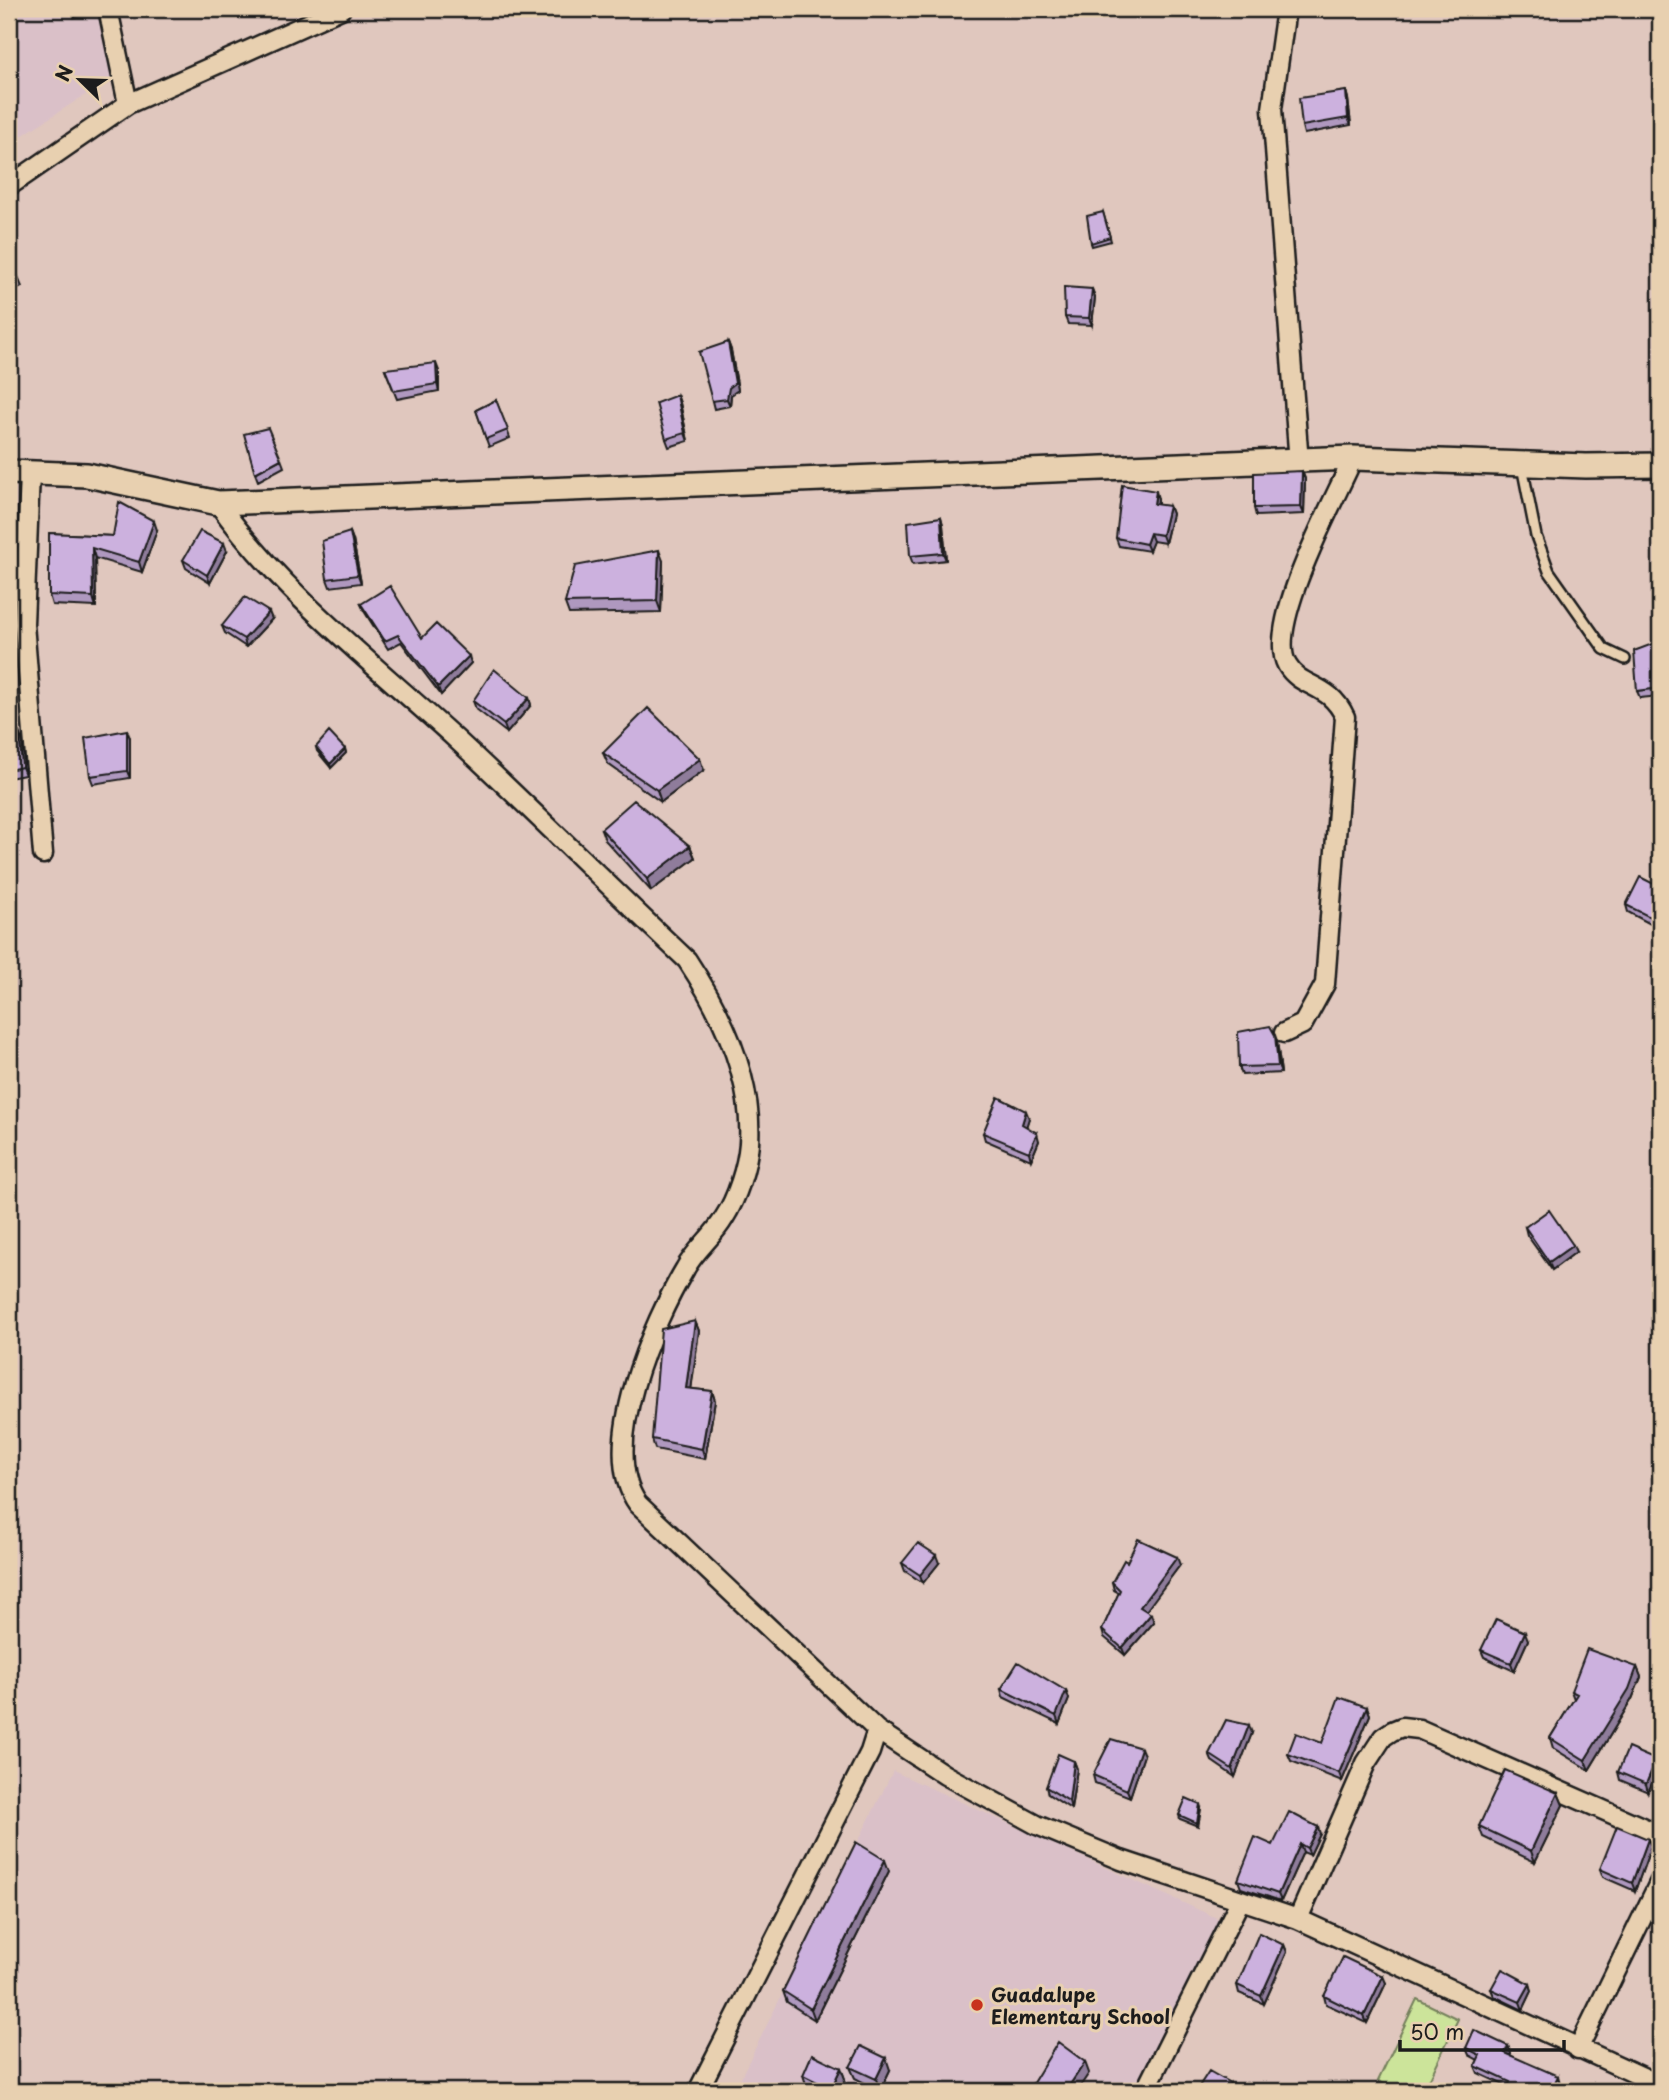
<svg xmlns="http://www.w3.org/2000/svg" width="1669" height="2100" viewBox="0 0 1669 2100" font-family="'Playpen Sans',sans-serif">
  <style>
    .built { fill: #dac0c8 }
    .green { fill: #cce49a; stroke: #74805b; stroke-width: 2 }
    .lines { fill: none; stroke-linecap: round; stroke-linejoin: round }
    .service-casing { stroke: #1c1c1c; stroke-width: 14 }
    .minor-casing { stroke: #1c1c1c; stroke-width: 23 }
    .tertiary-casing { stroke: #1c1c1c; stroke-width: 28 }
    .service { stroke: #e8d0b0; stroke-width: 9 }
    .minor { stroke: #e8d0b0; stroke-width: 18 }
    .tertiary { stroke: #e8d0b0; stroke-width: 23 }
    .wall { fill: #af98bf; stroke: #1c1c1c; stroke-width: 2 }
    .shaded-wall { fill: #8f7c9b; stroke: #1c1c1c; stroke-width: 2 }
    .building { fill: #ccb1de; stroke: #1c1c1c; stroke-width: 2 }
    .poi-dot { fill: #c8321e; stroke: #e8d0b0; stroke-width: 2.5 }
    .labels { text-anchor: middle; dominant-baseline: central; stroke-width: 6; stroke-linejoin: round; paint-order: stroke }
    .poi-label { font-size: 19px; font-weight: bold; fill: #1c1c1c; stroke: #e8d0b0; text-anchor: start }
  </style>
  <rect width="100%" height="100%" fill="#e0c7be"/>
  <filter id="ink" filterUnits="userSpaceOnUse"><feTurbulence type="fractalNoise" baseFrequency=".0143" numOctaves="2"/><feDisplacementMap in="SourceGraphic" scale="14" xChannelSelector="R" yChannelSelector="G"/><feConvolveMatrix kernelMatrix="1 2 1 2 8 2 1 2 1" color-interpolation-filters="sRGB"/></filter>
  <g filter="url(#ink)">
    <path class="built" d="M 9,9 L 97,9 L 113,77 L 9,144 Z
      M 893,1771 L 1219,1919 L 1136,2091 L 734,2091 Z"/>
    <path class="green" d="M 1417,1999 L 1458,2019 L 1424,2091 L 1400,2091 L 1378,2081 Z"/>
    <g class="lines">
      <g class="service-casing">
        <path id="service" d="M 1522,466 L 1536,536 L 1549,571 L 1604,649 L 1625,659"/>
      </g>
      <g class="minor-casing">
        <path id="minor" d="M 108,9 L 128,104
          M 1286,9 L 1272,109 L 1299,463
          M 9,186 L 128,104 L 341,9
          M 30,473 L 24,624 L 43,854
          M 218,503 C 282,593 374,664 456,739 C 534,811 609,887 687,960 C 722,1013 753,1079 749,1143 C 747,1167 737,1198 724,1218 C 713,1237 695,1250 685,1269 C 654,1321 597,1448 638,1504 L 877,1730 L 945,1775 L 1037,1825 L 1121,1860 L 1298,1919 L 1660,2085
          M 1284,1033 L 1303,1024 L 1325,984 L 1345,717 C 1329,682 1301,689 1287,665 C 1265,625 1335,500 1353,458
          M 1298,1919 L 1366,1763 L 1383,1737 L 1392,1731 L 1402,1727 L 1419,1729 L 1660,1835
          M 1578,2049 L 1660,1881
          M 698,2091 L 870,1752 L 877,1730
          M 1145,2091 L 1240,1901"/>
      </g>
      <g class="tertiary-casing">
        <path id="tertiary" d="M 9,472 L 87,475 L 218,503 L 1353,458 L 1586,466 L 1660,465"/>
      </g>
      <use href="#service" class="service"/>
      <use href="#minor" class="minor"/>
      <use href="#tertiary" class="tertiary"/>
    </g>
    <path class="wall" d="M 71,9 L 94,9 L 94,11 L 74,17 Z
      M 1346,91 L 1348,99 L 1351,125 L 1304,134 L 1302,126 Z
      M 1103,212 L 1111,241 L 1092,246 L 1091,243 Z
      M 9,256 L 22,287 L 9,293 Z
      M 1092,289 L 1095,297 L 1092,325 L 1068,324 L 1065,317 Z
      M 728,342 L 731,350 L 738,390 L 731,395 L 730,406 L 714,409 L 712,401 Z
      M 385,369 L 439,371 L 439,391 L 397,399 Z
      M 677,395 L 680,403 L 688,441 L 669,447 L 666,439 Z
      M 496,400 L 510,438 L 489,447 L 476,410 Z
      M 281,459 L 284,467 L 258,481 L 255,473 Z
      M 1302,471 L 1305,479 L 1304,514 L 1256,516 L 1254,508 Z
      M 1158,499 L 1158,505 L 1169,506 L 1172,514 L 1165,543 L 1153,541 L 1149,551 L 1119,546 L 1116,538 Z
      M 941,517 L 943,525 L 946,560 L 913,564 L 910,556 Z
      M 157,530 L 142,572 L 95,558 L 96,607 L 52,605 L 49,595 L 49,533 L 113,536 Z
      M 350,532 L 353,540 L 361,583 L 330,587 L 327,579 Z
      M 227,551 L 210,583 L 186,568 L 183,560 Z
      M 663,561 L 661,612 L 569,614 L 565,603 Z
      M 361,604 L 422,638 L 471,663 L 441,695 L 401,642 L 388,649 L 364,611 Z
      M 272,619 L 246,647 L 225,633 L 222,626 Z
      M 1660,648 L 1660,696 L 1640,698 L 1637,691 Z
      M 529,698 L 531,705 L 507,733 L 476,709 L 473,701 Z
      M 9,735 L 22,740 L 25,775 L 9,778 Z
      M 130,738 L 130,778 L 93,784 L 90,776 Z
      M 316,747 L 345,749 L 346,753 L 331,768 L 317,751 Z
      M 603,753 L 704,770 L 661,802 L 608,764 Z
      M 601,829 L 690,846 L 695,858 L 651,891 L 605,840 Z
      M 1660,887 L 1660,929 L 1628,912 L 1626,905 Z
      M 1277,1042 L 1281,1073 L 1242,1075 L 1239,1067 Z
      M 1029,1118 L 1026,1126 L 1039,1141 L 1031,1160 L 985,1140 L 983,1133 Z
      M 1525,1227 L 1576,1252 L 1552,1270 L 1527,1235 Z
      M 695,1321 L 699,1331 L 691,1389 L 712,1391 L 715,1401 L 705,1459 L 655,1449 L 652,1439 Z
      M 902,1563 L 939,1563 L 923,1583 L 905,1571 Z
      M 1180,1565 L 1145,1611 L 1154,1622 L 1125,1655 L 1104,1637 L 1102,1630 L 1119,1593 L 1114,1590 L 1112,1582 Z
      M 1528,1640 L 1514,1671 L 1484,1657 L 1481,1650 Z
      M 1637,1667 L 1641,1677 L 1632,1699 L 1589,1770 L 1553,1748 L 1550,1738 L 1574,1699 L 1571,1691 Z
      M 1001,1689 L 1066,1691 L 1069,1699 L 1059,1724 L 1003,1697 Z
      M 1367,1707 L 1370,1715 L 1342,1781 L 1291,1761 L 1288,1754 L 1322,1743 Z
      M 1252,1733 L 1235,1777 L 1212,1761 L 1209,1754 Z
      M 1144,1755 L 1130,1797 L 1095,1783 L 1093,1775 Z
      M 1656,1760 L 1659,1768 L 1648,1792 L 1620,1780 L 1618,1772 Z
      M 1074,1761 L 1077,1769 L 1071,1809 L 1048,1794 L 1046,1787 Z
      M 1558,1793 L 1563,1805 L 1535,1862 L 1483,1837 L 1479,1826 Z
      M 1201,1808 L 1198,1826 L 1180,1819 L 1179,1815 Z
      M 1320,1834 L 1310,1855 L 1303,1852 L 1281,1901 L 1241,1888 L 1238,1880 L 1273,1845 Z
      M 1648,1839 L 1651,1846 L 1635,1891 L 1603,1877 L 1600,1869 Z
      M 889,1871 L 815,2020 L 787,2002 L 783,1991 Z
      M 1284,1945 L 1287,1952 L 1264,2004 L 1239,1993 L 1237,1985 Z
      M 1386,1983 L 1367,2023 L 1326,2004 L 1324,1996 Z
      M 1530,1984 L 1532,1991 L 1523,2010 L 1494,1996 L 1491,1989 Z
      M 1508,2046 L 1511,2053 L 1510,2055 L 1560,2083 L 1508,2087 L 1478,2073 L 1475,2066 L 1478,2060 L 1469,2055 L 1466,2048 Z
      M 850,2067 L 890,2070 L 880,2091 L 855,2078 Z
      M 841,2068 L 845,2079 L 839,2091 L 816,2091 L 807,2087 L 803,2075 Z"/>
    <path class="shaded-wall" d="M 1346,91 L 1348,99 L 1351,125 L 1348,118 Z
      M 1092,289 L 1095,297 L 1092,325 L 1089,318 Z
      M 728,342 L 731,350 L 738,390 L 731,395 L 730,406 L 727,399 Z
      M 436,363 L 439,371 L 439,391 L 437,384 Z
      M 677,395 L 680,403 L 688,441 L 685,433 Z
      M 1302,471 L 1305,479 L 1304,514 L 1301,507 Z
      M 1156,491 L 1158,499 L 1157,512 L 1154,504 Z
      M 1169,506 L 1172,514 L 1165,543 L 1162,535 Z
      M 941,517 L 943,525 L 946,560 L 943,553 Z
      M 154,521 L 157,530 L 142,572 L 139,562 Z
      M 350,532 L 353,540 L 361,583 L 358,575 Z
      M 1150,533 L 1153,541 L 1149,551 L 1146,544 Z
      M 224,543 L 227,551 L 210,583 L 207,575 Z
      M 92,548 L 95,558 L 96,607 L 93,597 Z
      M 659,550 L 663,561 L 661,612 L 657,601 Z
      M 269,612 L 272,619 L 246,647 L 244,639 Z
      M 469,656 L 471,663 L 441,695 L 438,687 Z
      M 529,698 L 531,705 L 507,733 L 504,725 Z
      M 127,730 L 130,738 L 130,778 L 127,771 Z
      M 19,732 L 22,740 L 25,775 L 22,767 Z
      M 345,749 L 346,753 L 331,768 L 330,764 Z
      M 700,759 L 704,770 L 661,802 L 657,790 Z
      M 690,846 L 695,858 L 651,891 L 647,879 Z
      M 1275,1035 L 1277,1042 L 1281,1073 L 1278,1066 Z
      M 1026,1111 L 1029,1118 L 1025,1131 L 1022,1124 Z
      M 1037,1133 L 1039,1141 L 1031,1160 L 1029,1152 Z
      M 1573,1245 L 1576,1252 L 1552,1270 L 1549,1262 Z
      M 695,1321 L 699,1331 L 690,1398 L 686,1388 Z
      M 712,1391 L 715,1401 L 705,1459 L 702,1449 Z
      M 936,1555 L 939,1563 L 923,1583 L 920,1575 Z
      M 1177,1557 L 1180,1565 L 1143,1615 L 1140,1607 Z
      M 1151,1614 L 1154,1622 L 1125,1655 L 1122,1648 Z
      M 1525,1632 L 1528,1640 L 1514,1671 L 1511,1663 Z
      M 1637,1667 L 1641,1677 L 1632,1699 L 1589,1770 L 1585,1760 Z
      M 1066,1691 L 1069,1699 L 1059,1724 L 1056,1716 Z
      M 1367,1707 L 1370,1715 L 1342,1781 L 1339,1773 Z
      M 1249,1725 L 1252,1733 L 1235,1777 L 1232,1769 Z
      M 1141,1748 L 1144,1755 L 1130,1797 L 1127,1790 Z
      M 1656,1760 L 1659,1768 L 1648,1792 L 1646,1784 Z
      M 1074,1761 L 1077,1769 L 1071,1809 L 1069,1801 Z
      M 1558,1793 L 1563,1805 L 1535,1862 L 1531,1851 Z
      M 1200,1804 L 1201,1808 L 1198,1826 L 1197,1823 Z
      M 1318,1827 L 1320,1834 L 1310,1855 L 1307,1848 Z
      M 1648,1839 L 1651,1846 L 1635,1891 L 1632,1883 Z
      M 1300,1844 L 1303,1852 L 1281,1901 L 1278,1894 Z
      M 885,1860 L 889,1871 L 815,2020 L 811,2009 Z
      M 1284,1945 L 1287,1952 L 1264,2004 L 1261,1996 Z
      M 1383,1976 L 1386,1983 L 1367,2023 L 1364,2016 Z
      M 1530,1984 L 1532,1991 L 1523,2010 L 1520,2002 Z
      M 1508,2046 L 1511,2053 L 1508,2060 L 1505,2053 Z
      M 886,2058 L 890,2070 L 880,2091 L 876,2079 Z
      M 1085,2062 L 1089,2073 L 1077,2091 L 1068,2091 L 1067,2089 Z
      M 841,2068 L 845,2079 L 839,2091 L 831,2091 L 831,2089 Z
      M 1558,2076 L 1560,2083 L 1557,2091 L 1551,2091 Z
      M 1230,2083 L 1231,2087 L 1229,2091 L 1225,2091 Z"/>
    <path class="building" d="M 1346,91 L 1348,118 L 1302,126 L 1299,98 Z
      M 1103,212 L 1110,237 L 1091,243 L 1087,216 Z
      M 9,256 L 19,279 L 9,284 Z
      M 1064,287 L 1092,289 L 1089,318 L 1065,317 Z
      M 728,342 L 735,383 L 729,388 L 727,399 L 712,401 L 699,352 Z
      M 436,363 L 437,384 L 394,391 L 385,369 Z
      M 677,395 L 685,433 L 666,439 L 656,403 Z
      M 496,400 L 508,430 L 486,439 L 476,410 Z
      M 268,428 L 281,459 L 255,473 L 244,434 Z
      M 1302,471 L 1301,507 L 1254,508 L 1254,473 Z
      M 1122,485 L 1156,491 L 1154,504 L 1169,506 L 1162,535 L 1150,533 L 1146,544 L 1116,538 Z
      M 119,502 L 154,521 L 139,562 L 92,548 L 93,597 L 49,595 L 49,533 L 113,536 Z
      M 941,517 L 943,553 L 910,556 L 908,522 Z
      M 200,531 L 224,543 L 207,575 L 183,560 Z
      M 350,532 L 358,575 L 327,579 L 322,541 Z
      M 659,550 L 657,601 L 565,603 L 575,566 Z
      M 390,586 L 422,638 L 436,624 L 469,656 L 438,687 L 398,635 L 385,641 L 361,604 Z
      M 245,597 L 269,612 L 244,639 L 222,626 Z
      M 1655,643 L 1656,649 L 1660,648 L 1660,688 L 1637,691 L 1634,651 Z
      M 494,669 L 529,698 L 504,725 L 473,701 Z
      M 648,708 L 700,759 L 657,790 L 603,753 Z
      M 127,730 L 127,771 L 90,776 L 85,738 Z
      M 19,732 L 22,767 L 9,770 L 9,735 Z
      M 329,732 L 345,749 L 330,764 L 316,747 Z
      M 634,800 L 690,846 L 647,879 L 601,829 Z
      M 1640,877 L 1660,887 L 1660,922 L 1626,905 Z
      M 1270,1026 L 1275,1035 L 1278,1066 L 1239,1067 L 1238,1032 Z
      M 998,1097 L 1026,1111 L 1022,1124 L 1037,1133 L 1029,1152 L 983,1133 Z
      M 1549,1210 L 1573,1245 L 1549,1262 L 1525,1227 Z
      M 695,1321 L 686,1388 L 712,1391 L 702,1449 L 652,1439 L 661,1329 Z
      M 1138,1539 L 1177,1557 L 1140,1607 L 1151,1614 L 1122,1648 L 1102,1630 L 1120,1590 L 1112,1582 L 1124,1560 L 1127,1562 Z
      M 918,1543 L 936,1555 L 920,1575 L 902,1563 Z
      M 1496,1619 L 1525,1632 L 1511,1663 L 1481,1650 Z
      M 1587,1649 L 1637,1667 L 1629,1689 L 1585,1760 L 1550,1738 L 1577,1694 L 1571,1691 Z
      M 1018,1662 L 1066,1691 L 1056,1716 L 1001,1689 Z
      M 1339,1697 L 1367,1707 L 1339,1773 L 1288,1754 L 1296,1733 L 1322,1743 Z
      M 1226,1720 L 1249,1725 L 1232,1769 L 1209,1754 Z
      M 1111,1739 L 1141,1748 L 1127,1790 L 1093,1775 Z
      M 1628,1748 L 1656,1760 L 1646,1784 L 1618,1772 Z
      M 1058,1754 L 1074,1761 L 1069,1801 L 1046,1787 Z
      M 1505,1770 L 1558,1793 L 1531,1851 L 1479,1826 Z
      M 1186,1798 L 1200,1804 L 1197,1823 L 1179,1815 Z
      M 1289,1812 L 1318,1827 L 1307,1848 L 1300,1844 L 1278,1894 L 1238,1880 L 1255,1837 L 1273,1845 Z
      M 1617,1826 L 1648,1839 L 1632,1883 L 1600,1869 Z
      M 856,1842 L 885,1860 L 811,2009 L 783,1991 Z
      M 1259,1933 L 1284,1945 L 1261,1996 L 1237,1985 Z
      M 1343,1957 L 1383,1976 L 1364,2016 L 1324,1996 Z
      M 1502,1969 L 1530,1984 L 1520,2002 L 1491,1989 Z
      M 1474,2030 L 1508,2046 L 1505,2053 L 1558,2076 L 1551,2091 L 1506,2091 L 1510,2082 L 1475,2066 L 1480,2055 L 1466,2048 Z
      M 1058,2042 L 1085,2062 L 1067,2089 L 1064,2087 L 1062,2091 L 1028,2091 Z
      M 861,2046 L 886,2058 L 876,2079 L 850,2067 Z
      M 812,2054 L 841,2068 L 831,2089 L 803,2075 Z
      M 1209,2071 L 1230,2083 L 1225,2091 L 1203,2091 L 1198,2088 Z"/>
  </g>
  <circle class="poi-dot" cx="977" cy="2005" r="7"/>
  <g class="labels">
    <g class="poi-label">
      <text x="991" y="1994">Guadalupe<tspan x="991" dy="22">Elementary School</tspan></text>
    </g>
  </g>
  <rect width="1669" height="2100" fill="none" stroke="#e8d0b0" stroke-width="35"/>
  <rect x="18" y="18" width="1634" height="2065" fill="none" stroke="#1c1c1c" stroke-width="2.5" filter="url(#ink)"/>
  <g transform="translate(80 80) rotate(293)" stroke="#e8d0b0" stroke-width="5" paint-order="stroke">
  <path d="M0-5L12 26L0 18L-12 26Z" fill="#1c1c1c"/>
  <text y="-10" font-size="19" font-weight="bold" text-anchor="middle" fill="#1c1c1c">N</text>
  </g>
  <path d="M1400 2040v10h164v-10" fill="none" stroke="#1c1c1c" stroke-width="3.5"/>
  <text x="1410" y="2040" font-size="21" fill="#1c1c1c" stroke="#e8d0b0" stroke-width="5" paint-order="stroke">50 m</text>
</svg>
